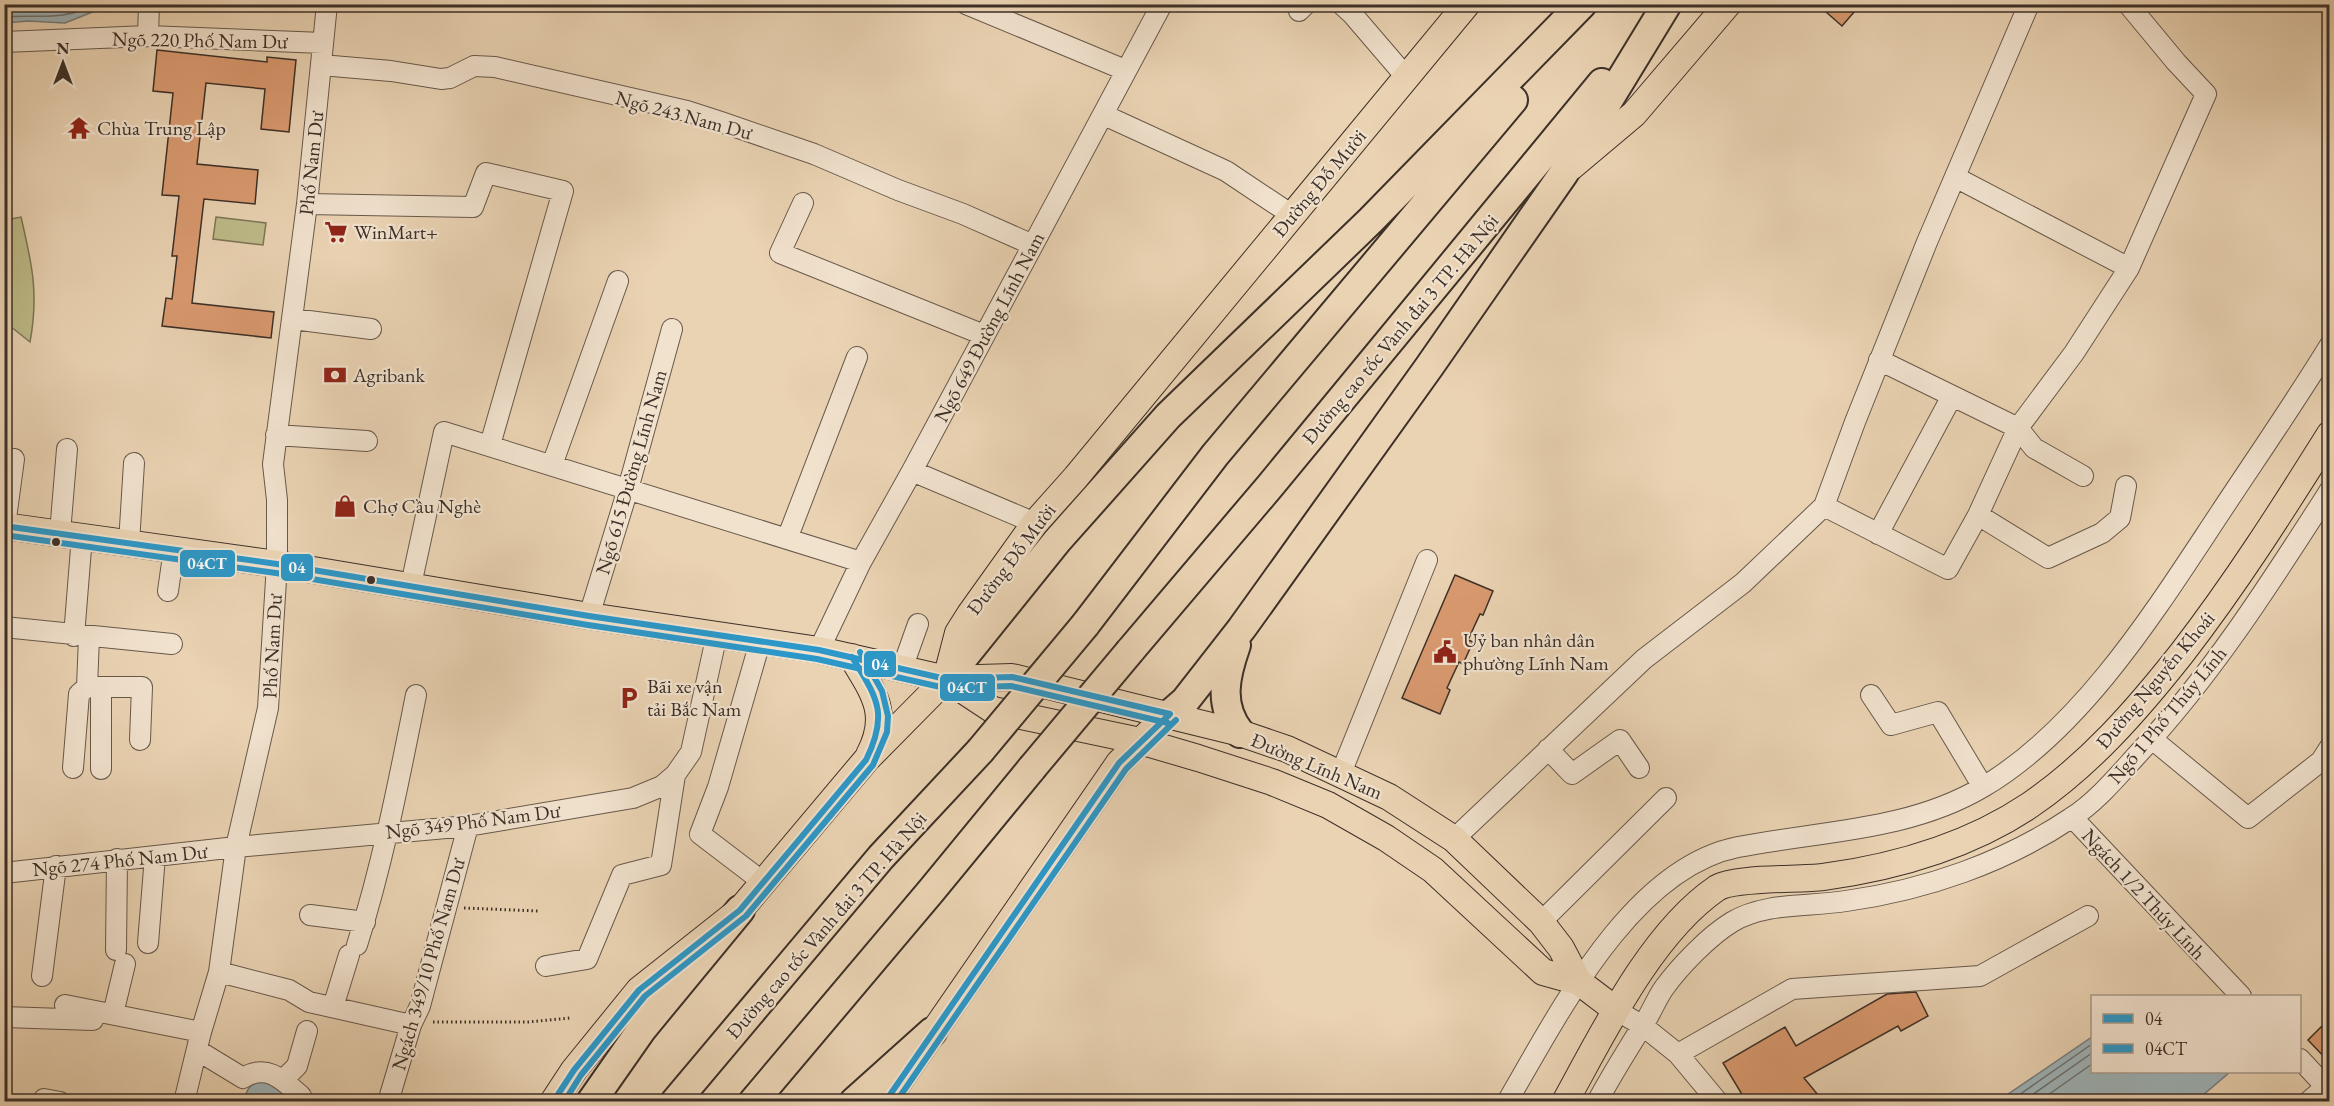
<svg xmlns="http://www.w3.org/2000/svg" width="2334" height="1106" viewBox="0 0 2334 1106" font-family="'EB Garamond',serif">
  <style>
    .green { fill: #bdbb88; stroke: #7c7658; stroke-width: 1.5 }
    .water { fill: #9eb4b9; stroke: #777f7f; stroke-width: 1.5 }
    .lines { fill: none; stroke-linecap: round; stroke-linejoin: round }
    .shore { stroke: #6d7270; stroke-width: 1.5 }
    .building { fill: #da9a70; stroke: #3c3028; stroke-width: 1.5 }
    .minor-casing { stroke: #68594b; stroke-width: 22 }
    .major-casing { stroke: #3c3028; stroke-width: 28 }
    .highway-casing { stroke: #3c3028; stroke-width: 32 }
    .path { stroke: #3c3028; stroke-width: 3; stroke-dasharray: 1.5 3; stroke-linecap: butt }
    .minor { stroke: #f1e2ce; stroke-width: 20 }
    .major { stroke: #ead3b3; stroke-width: 26 }
    .highway { stroke: #ead3b3; stroke-width: 28 }
    .highway-bridge-casing { stroke: #3c3028; stroke-width: 32; stroke-linecap: butt }
    .highway-bridge { stroke: #ead3b3; stroke-width: 28 }
    .bus-1-casing { stroke: #f1e2ce; stroke-width: 10 }
    .bus-2-casing { stroke: #f1e2ce; stroke-width: 10 }
    .bus-1 { stroke: #2c98c9; stroke-width: 6 }
    .bus-2 { stroke: #2c98c9; stroke-width: 6 }
    .bus-dot { fill: #3c3028; stroke: #f1e2ce; stroke-width: 2 }
    .labels { text-anchor: middle; dominant-baseline: central; stroke-width: 4.5; stroke-linejoin: round; paint-order: stroke }
    .street-label { font-size: 20px; fill: #3c3028; stroke: #f1e2ce }
    .poi-label { font-size: 20px; fill: #3c3028; stroke: #f1e2ce; text-anchor: start }
    .line-badge { stroke: #f1e2ce; stroke-width: 2 }
    .badge-label { font-size: 16px; text-anchor: middle; font-weight: bold; fill: #fff }
  </style>
  <rect width="100%" height="100%" fill="#ead3b3"/>
  <filter id="stains"><feTurbulence type="fractalNoise" baseFrequency=".00333" numOctaves="4"/><feColorMatrix values="0 0 0 0 .2 0 0 0 0 .09 0 0 0 0 .02 0 0 0 .5 -.17"/></filter>
  <radialGradient id="worn" r=".72"><stop offset=".6" stop-color="#630" stop-opacity="0"/><stop offset="1" stop-color="#630" stop-opacity=".3"/></radialGradient>
  <path class="green" d="M 21,217 C 32,264 39,294 30,342 L 5,322 L 5,220 Z
    M 216,217 L 266,223 L 263,245 L 213,239 Z"/>
  <path class="water" d="M 5,4 L 98,5 L 100,9 L 65,23 L 28,21 L 5,23 Z
    M 2092,1037 L 2092,1072 L 2230,1072 L 2196,1101 L 1998,1101 Z
    M 269,1077 L 289,1095 L 289,1101 L 245,1102 C 245,1085 255,1082 269,1077 Z"/>
  <g class="lines">
    <path class="shore" d="M 4,9 C 27,7 55,12 75,4
      M 4,17 C 36,14 65,22 93,4
      M 2009,1102 L 2092,1044
      M 2022,1102 L 2092,1053
      M 2038,1102 L 2092,1064"/>
  </g>
  <path class="building" d="M 1817,4 L 1861,4 L 1842,26 Z
    M 157,50 L 267,62 L 267,57 L 296,60 L 289,132 L 261,129 L 265,89 L 206,83 L 197,164 L 258,170 L 255,204 L 204,199 L 192,303 L 274,312 L 271,338 L 162,326 L 166,298 L 172,299 L 177,256 L 172,256 L 179,196 L 162,195 L 173,93 L 153,91 Z
    M 1455,575 L 1493,591 L 1483,615 L 1480,614 L 1468,640 L 1473,642 L 1463,664 L 1459,662 L 1447,688 L 1450,690 L 1440,714 L 1402,698 Z
    M 1916,992 L 1928,1016 L 1901,1031 L 1898,1026 L 1804,1078 L 1823,1101 L 1746,1101 L 1723,1063 L 1785,1027 L 1796,1046 L 1887,994 Z
    M 2322,1026 L 2330,1034 L 2330,1063 L 2308,1040 Z"/>
  <g class="lines">
    <g class="minor-casing">
      <path id="minor" d="M 966,4 L 1125,70
        M 1341,4 L 1353,15 L 1407,78
        M 1299,11 L 1306,4
        M 148,36 L 149,4
        M 4,42 L 148,36 L 323,43
        M 321,65 L 391,71 L 441,79 L 450,78 L 474,66 L 495,67 L 687,111 L 721,122 L 814,154 L 898,190 L 963,214 L 1033,245
        M 1104,115 L 1226,171 L 1292,215
        M 1955,177 L 2129,268
        M 803,203 L 780,253 L 984,335
        M 307,204 L 473,207 L 486,173 L 563,191 L 490,445
        M 293,319 L 371,329
        M 276,435 L 367,441
        M 552,465 L 618,281
        M 912,471 L 1035,523
        M 2083,476 L 2034,448 L 2018,428 L 2074,353 L 2129,268 L 2206,94 L 2176,62 L 2128,4
        M 1824,506 L 1948,569 L 1978,515 L 2018,428 L 1879,360
        M 1978,515 L 2048,558 L 2102,533 L 2120,518 L 2126,486
        M 5,526 L 14,459
        M 60,533 L 67,449
        M 1878,534 L 1952,396
        M 787,539 L 857,357
        M 129,543 L 134,463
        M 411,585 L 444,432 L 861,562
        M 168,591 L 174,549
        M 589,616 L 628,489 L 672,329
        M 4,627 L 172,644
        M 74,636 L 82,536
        M 760,642 L 718,787 L 700,834 L 763,882
        M 819,650 L 861,562 L 912,471 L 1162,4
        M 902,669 L 918,624
        M 87,687 L 142,687 L 140,740
        M 101,687 L 101,769
        M 1871,695 L 1891,725 L 1938,712 L 1983,787
        M 2152,739 L 2248,818 L 2321,761 L 2330,747
        M 1548,749 L 1572,774 L 1620,740 L 1639,768
        M 73,768 L 79,694 L 87,687 L 89,637
        M 1341,773 L 1427,560
        M 2072,817 L 2241,996
        M 1454,839 L 1644,659 L 1743,583 L 1824,506 L 1855,422 L 1927,242 L 2029,4
        M 4,873 L 236,847 L 468,826 L 633,798 L 662,786 L 675,775 L 691,752 L 717,634
        M 310,915 L 365,922
        M 1541,922 L 1666,798
        M 148,943 L 155,856
        M 357,945 C 383,863 399,780 416,695
        M 116,950 L 117,859
        M 546,966 L 587,959 L 622,875 L 661,865 L 675,775
        M 219,972 L 289,990 L 309,1002 L 411,1025
        M 42,976 L 56,866
        M 65,1005 L 201,1032
        M 333,1007 L 349,955
        M 1616,1010 L 1643,1026 L 1678,1054 L 1718,1102
        M 113,1014 L 125,964
        M 4,1017 L 93,1020
        M 197,1050 L 243,1078 C 267,1063 283,1080 301,1096
        M 1678,1054 L 1792,989 L 1980,976 L 2088,916
        M 2300,1059 L 2326,1087
        M 283,1080 L 297,1066 L 307,1031
        M 44,1102 L 44,1099 L 60,1102
        M 184,1102 L 201,1032 L 219,972 L 236,847 L 268,708 L 277,564 L 277,500 L 273,464 L 307,204 L 327,4
        M 388,1102 L 411,1025 L 420,1006 L 468,826
        M 1507,1102 C 1558,1015 1631,868 1738,847 C 1820,831 1909,831 1983,787 C 2083,728 2157,608 2220,513 C 2257,457 2295,402 2330,345
        M 1597,1102 C 1611,1076 1626,1052 1641,1028 C 1650,1016 1655,1001 1664,988 C 1680,966 1709,936 1732,922 C 1766,902 1808,907 1846,901 C 1925,890 2004,863 2071,818 C 2096,802 2117,777 2137,755 C 2212,675 2271,582 2330,490
        M 2308,1102 L 2330,1083"/>
    </g>
    <g class="major-casing">
      <path id="major" d="M 1571,167 L 1634,114 L 1728,4
        M 4,526 L 277,564 L 589,616 L 819,650 L 946,679 L 1012,677 L 1240,733 L 1287,749 L 1389,797 L 1454,839 L 1541,922 L 1561,948 L 1579,982
        M 852,657 C 873,692 891,714 869,755
        M 946,679 L 993,710 L 1140,741 L 1198,758 L 1272,782 L 1328,805 L 1386,838 L 1433,870 L 1543,972 L 1579,982 L 1616,1010
        M 553,1102 L 574,1070 L 639,990 L 740,910 L 866,760 L 946,679 L 958,633 L 970,614 L 1035,523 L 1076,477 L 1467,4
        M 885,1102 L 1119,763 L 1150,732
        M 1565,1102 C 1603,1033 1651,933 1717,888 C 1735,877 1798,880 1823,877 C 1896,867 1969,846 2030,805 C 2090,764 2137,710 2182,653 C 2236,583 2283,509 2330,434"/>
    </g>
    <g class="highway-casing">
      <path id="highway" d="M 1085,625 L 1215,455 L 1513,100
        M 1236,645 C 1225,676 1218,705 1240,733
        M 1130,651 L 1270,486 L 1602,83
        M 946,679 L 1057,541 L 1168,416 L 1371,220 L 1582,4
        M 1170,714 L 1185,701 L 1242,628 L 1429,367 L 1564,173 L 1667,4
        M 591,1102 L 642,1029 L 740,910
        M 675,1102 L 881,857 L 980,751
        M 753,1102 L 931,891 L 1032,768
        M 854,1102 L 932,1032"/>
    </g>
    <path class="path" d="M 464,908 L 538,911
      M 433,1022 L 528,1022 L 570,1018"/>
    <use href="#minor" class="minor"/>
    <use href="#major" class="major"/>
    <use href="#highway" class="highway"/>
    <g class="highway-bridge-casing">
      <path id="highway-bridge" d="M 980,751 L 1085,625
        M 1032,768 L 1130,651"/>
    </g>
    <use href="#highway-bridge" class="highway-bridge"/>
    <g class="bus-1-casing">
      <path id="bus-1" d="M 4,526 L 277,564 L 589,616 L 819,650 L 946,679 L 1012,677 L 1170,714
        M 553,1102 L 574,1070 L 639,990 L 740,910 L 866,760 C 889,713 877,698 852,657
        M 885,1102 L 1119,763 L 1170,714"/>
    </g>
    <g class="bus-2-casing">
      <path id="bus-2" d="M 4,535 L 276,573 L 588,625 L 817,659 L 945,688 L 1011,686 L 1168,723
        M 564,1102 L 581,1075 L 645,996 L 746,916 L 873,765 L 887,732 L 888,716 L 882,691 L 860,652
        M 896,1102 L 1126,769 L 1176,720"/>
    </g>
    <use href="#bus-1" class="bus-1"/>
    <use href="#bus-2" class="bus-2"/>
  </g>
  <defs>
    <g id="temple-bare" transform="scale(1.8)"><path d="M0-6L5-2H3V0L6.5 2.5H4V6H1.5V3h-3V6H-4V2.5H-6.5L-3 0V-2H-5Z" fill="#8f2418" stroke="#f1e2ce" stroke-width="2.5" paint-order="stroke"/></g>
    <g id="supermarket-bare" transform="scale(1.8)"><path d="M-6-5.5h2.5l.6 2H6L4.5 2H-2.5L-4.4-4H-6ZM-1.5 3.2a1.3 1.3 0 1 0 .1 0ZM3 3.2a1.3 1.3 0 1 0 .1 0Z" fill="#8f2418" stroke="#f1e2ce" stroke-width="2.5" paint-order="stroke"/></g>
    <g id="bank-bare" transform="scale(1.8)"><path d="M-6-4H6V4H-6ZM0-2.3a2.3 2.3 0 1 0 0 4.6a2.3 2.3 0 1 0 0-4.6Z" fill="#8f2418" stroke="#f1e2ce" stroke-width="2.5" paint-order="stroke"/></g>
    <g id="shop-bare" transform="scale(1.8)"><path d="M-5-2.5h2.3a2.7 3.5 0 0 1 5.4 0H5L5.5 6h-11ZM-1.5-2.5h3a1.5 2.3 0 0 0-3 0Z" fill="#8f2418" stroke="#f1e2ce" stroke-width="2.5" paint-order="stroke"/></g>
    <g id="civic-bare" transform="scale(1.8)"><path d="M-.6-6.5H3V-4.5H.6V-3L4-1V1h2V6H-6V1h2V-1L-.6-3ZM-1.2 2.5V6h2.4V2.5Z" fill="#8f2418" stroke="#f1e2ce" stroke-width="2.5" paint-order="stroke"/></g>
    <g id="parking-bare" transform="scale(1.8)"><path d="M-3.5-5.5H1a3.5 3.5 0 0 1 0 7H-1V5.5H-3.5ZM-1-3.4V-.6H.8a1.4 1.4 0 0 0 0-2.8Z" fill="#8f2418" stroke="#f1e2ce" stroke-width="2.5" paint-order="stroke"/></g>
  </defs>
  <g fill-rule="evenodd">
    <use href="#temple-bare" x="79" y="128"/>
    <use href="#supermarket-bare" x="336" y="232"/>
    <use href="#bank-bare" x="335" y="375"/>
    <use href="#shop-bare" x="345" y="506"/>
    <use href="#civic-bare" x="1445" y="652"/>
    <use href="#parking-bare" x="629" y="698"/>
  </g>
  <g class="bus-dot">
    <circle cx="56" cy="542" r="5"/>
    <circle cx="371" cy="580" r="5"/>
  </g>
  <g class="labels">
    <g class="street-label">
      <text transform="translate(200 40) rotate(1)">Ngõ 220 Phố Nam Dư</text>
      <text transform="translate(684 115) rotate(15)">Ngõ 243 Nam Dư</text>
      <text transform="translate(311 163) rotate(-84)">Phố Nam Dư</text>
      <text transform="translate(1319 183) rotate(-50)">Đường Đỗ Mười</text>
      <text transform="translate(989 327) rotate(-62)">Ngõ 649 Đường Lĩnh Nam</text>
      <text transform="translate(1400 329) rotate(-50)">Đường cao tốc Vành đai 3 TP. Hà Nội</text>
      <text transform="translate(631 472) rotate(-74)">Ngõ 615 Đường Lĩnh Nam</text>
      <text transform="translate(1011 559) rotate(-53)">Đường Đỗ Mười</text>
      <text transform="translate(272 646) rotate(-87)">Phố Nam Dư</text>
      <text transform="translate(2155 680) rotate(-50)">Đường Nguyễn Khoái</text>
      <text transform="translate(2167 715) rotate(-50)">Ngõ 1 Phố Thúy Lĩnh</text>
      <text transform="translate(1317 766) rotate(23)">Đường Lĩnh Nam</text>
      <text transform="translate(473 821) rotate(-7)">Ngõ 349 Phố Nam Dư</text>
      <text transform="translate(120 860) rotate(-6)">Ngõ 274 Phố Nam Dư</text>
      <text transform="translate(2144 894) rotate(47)">Ngách 1/2 Thúy Lĩnh</text>
      <text transform="translate(826 925) rotate(-49)">Đường cao tốc Vành đai 3 TP. Hà Nội</text>
      <text transform="translate(428 964) rotate(-74)">Ngách 349/10 Phố Nam Dư</text>
    </g>
    <g class="poi-label">
      <text x="97" y="128">Chùa Trung Lập</text>
      <text x="354" y="232">WinMart+</text>
      <text x="353" y="375">Agribank</text>
      <text x="363" y="506">Chợ Cầu Nghè</text>
      <text x="1463" y="640">Uỷ ban nhân dân<tspan x="1463" dy="23">phường Lĩnh Nam</tspan></text>
      <text x="647" y="686">Bãi xe vận<tspan x="647" dy="23">tải Bắc Nam</tspan></text>
    </g>
  </g>
  <g class="line-badge">
    <rect x="179" y="549" width="57" height="29" rx="6" fill="#2c98c9"/>
    <rect x="280" y="553" width="34" height="29" rx="6" fill="#2c98c9"/>
    <rect x="863" y="650" width="34" height="28" rx="6" fill="#2c98c9"/>
    <rect x="939" y="673" width="57" height="29" rx="6" fill="#2c98c9"/>
  </g>
  <g class="badge-label">
    <text x="207" y="569">04CT</text>
    <text x="297" y="573">04</text>
    <text x="880" y="670">04</text>
    <text x="967" y="693">04CT</text>
  </g>
  <rect width="2334" height="1106" fill="none" stroke="#ead3b3" stroke-width="24"/>
  <rect x="6" y="6" width="2322" height="1094" fill="none" stroke="#3c3028" stroke-width="3"/>
  <rect x="12" y="12" width="2310" height="1082" fill="none" stroke="#3c3028" stroke-width="1.5"/>
  <rect x="2091" y="995" width="210" height="78" fill="#f1e2ce" stroke="#a99b8c" stroke-width="1.5"/>
  <rect x="2103" y="1014" width="30" height="9" fill="#2c98c9" stroke="#a99b8c" stroke-width="1.5"/>
  <text x="2145" y="1025" font-size="18" fill="#3c3028">04</text>
  <rect x="2103" y="1044" width="30" height="9" fill="#2c98c9" stroke="#a99b8c" stroke-width="1.5"/>
  <text x="2145" y="1055" font-size="18" fill="#3c3028">04CT</text>
  <g transform="translate(63 63)" stroke="#f1e2ce" stroke-width="4.5" paint-order="stroke">
  <path d="M0-4.5L10 22L0 15L-10 22Z" fill="#3c3028"/>
  <text y="-9" font-size="16" font-weight="bold" text-anchor="middle" fill="#3c3028">N</text>
  </g>
  <rect width="100%" height="100%" filter="url(#stains)"/>
  <rect width="100%" height="100%" fill="url(#worn)"/>
</svg>
